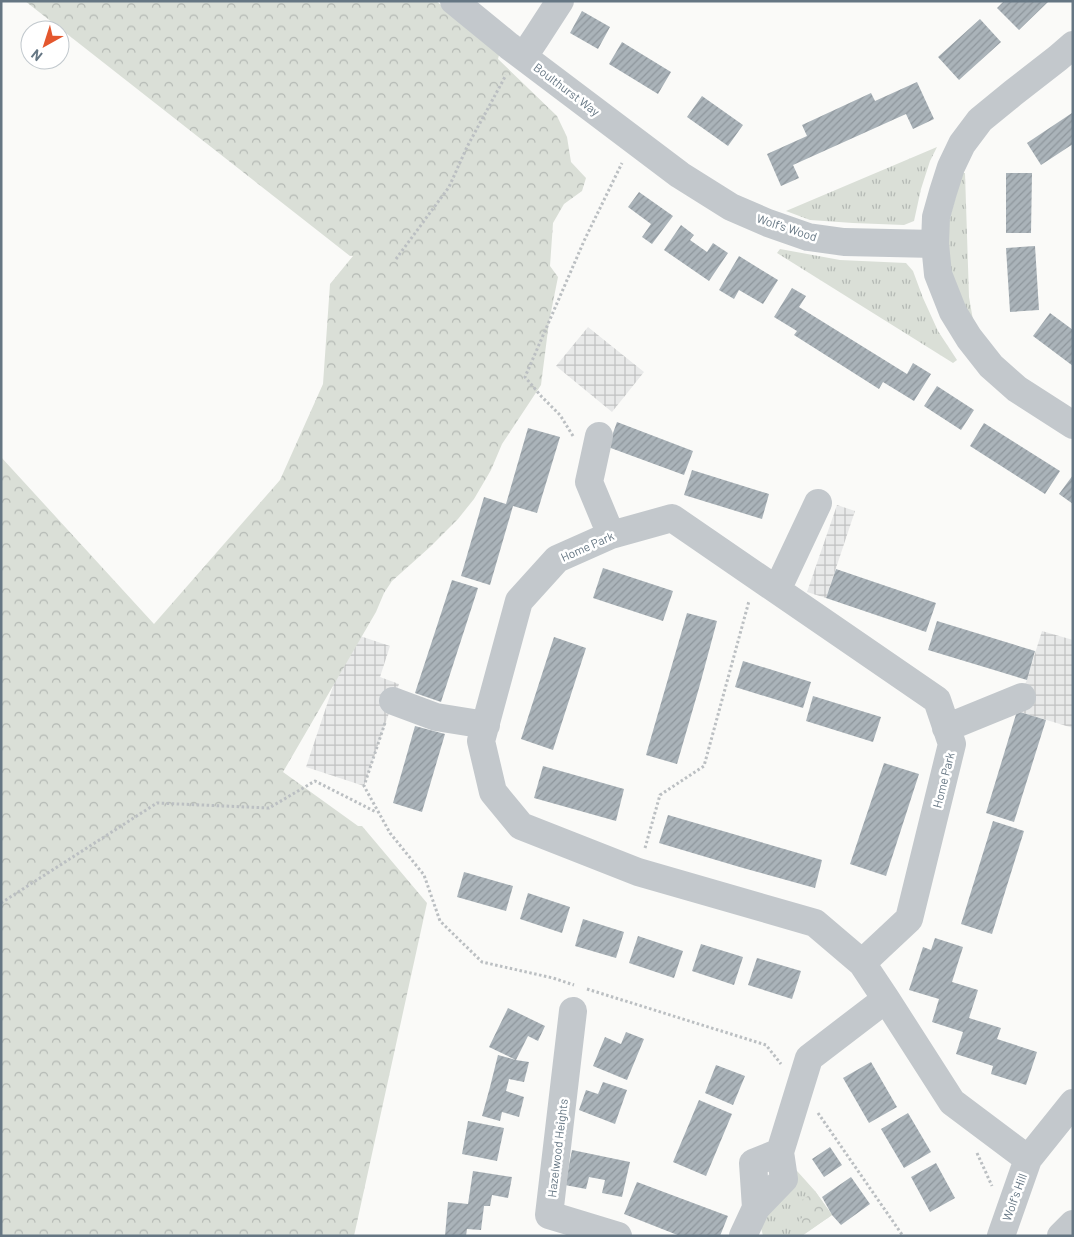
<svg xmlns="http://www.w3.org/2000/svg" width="1074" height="1237" viewBox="0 0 1074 1237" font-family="Barlow,sans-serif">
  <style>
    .industrial { fill: url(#industrial-grid) }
    .grass { fill: url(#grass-tufts) }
    .forest { fill: url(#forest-crowns) }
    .building { fill: url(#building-hatch) }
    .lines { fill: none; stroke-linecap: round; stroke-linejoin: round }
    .path { stroke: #bbbfc2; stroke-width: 3; stroke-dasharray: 2.5 2.5; stroke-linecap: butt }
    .minor { stroke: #c3c8cc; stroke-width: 28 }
    .labels { text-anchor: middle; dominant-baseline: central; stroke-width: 5; stroke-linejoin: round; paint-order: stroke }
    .street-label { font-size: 12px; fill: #657683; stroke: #fff }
  </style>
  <defs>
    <pattern id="industrial-grid" width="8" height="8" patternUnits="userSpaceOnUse" patternTransform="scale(1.25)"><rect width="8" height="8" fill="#e8e9e9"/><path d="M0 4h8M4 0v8" fill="none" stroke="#c0c1c2"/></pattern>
    <pattern id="grass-tufts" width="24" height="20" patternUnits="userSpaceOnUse" patternTransform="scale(1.25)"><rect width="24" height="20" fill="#dadfd7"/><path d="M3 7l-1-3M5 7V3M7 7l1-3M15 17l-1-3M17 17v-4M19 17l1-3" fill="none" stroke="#b4b9b4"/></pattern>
    <pattern id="forest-crowns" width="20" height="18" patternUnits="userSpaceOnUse" patternTransform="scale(1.25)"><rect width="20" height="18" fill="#dadfd7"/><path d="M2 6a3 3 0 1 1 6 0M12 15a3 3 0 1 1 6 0" fill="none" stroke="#b4b9b4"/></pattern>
    <pattern id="building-hatch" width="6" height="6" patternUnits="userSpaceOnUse" patternTransform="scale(1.25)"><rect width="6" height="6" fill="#aab3b9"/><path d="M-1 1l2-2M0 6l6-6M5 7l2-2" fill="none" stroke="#8e969c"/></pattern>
  </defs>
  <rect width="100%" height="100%" fill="#fafaf8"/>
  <path class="industrial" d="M 588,327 L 644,372 L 612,412 L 556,366 Z
    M 837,505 L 855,511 L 826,598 L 807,592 Z
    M 1042,631 L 1073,640 L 1073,728 L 1017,711 Z
    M 351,633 L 390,646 L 380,677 L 399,684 L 364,786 L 306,767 Z"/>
  <path class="grass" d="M 937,147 L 930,161 L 921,189 L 914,221 L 904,225 L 853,223 L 810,220 L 786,211 Z
    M 962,173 L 965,173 L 969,297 L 973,320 L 971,323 L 951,273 L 947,249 L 948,225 Z
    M 780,249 L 840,260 L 906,263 L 913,271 L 923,298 L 938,331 L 957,360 L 953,363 L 777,253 Z
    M 780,1152 L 815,1191 L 832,1215 L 802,1236 L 763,1236 L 756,1208 Z"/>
  <path class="forest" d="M 25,1 L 436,1 L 500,51 L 498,59 L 557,116 L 567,137 L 571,162 L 586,178 L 582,191 L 564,204 L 553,223 L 550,266 L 558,277 L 549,322 L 541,385 L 502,444 L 491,470 L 474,499 L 458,519 L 430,547 L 392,581 L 384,593 L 376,612 L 283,772 L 358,826 L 362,826 L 427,903 L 354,1236 L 1,1236 L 1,457 L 154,624 L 280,480 L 323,384 L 330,284 L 353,256 L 350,256 Z
    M 815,1191 L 832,1215 L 807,1232 L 799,1220 L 810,1212 L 802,1200 Z"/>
  <path class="building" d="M 1004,1 L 1049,1 L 1019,30 L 997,8 Z
    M 582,11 L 610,27 L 598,49 L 570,33 Z
    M 980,19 L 1001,42 L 959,80 L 938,57 Z
    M 622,42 L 671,72 L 658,94 L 609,64 Z
    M 917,82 L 934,119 L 913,129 L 906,114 L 793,165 L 799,178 L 781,186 L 767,154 L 807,136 L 802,125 L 871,93 L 875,101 Z
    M 702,96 L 743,125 L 728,146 L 687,117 Z
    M 1072,113 L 1073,144 L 1041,165 L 1027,143 Z
    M 1006,173 L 1032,173 L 1031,233 L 1006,233 Z
    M 639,192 L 673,216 L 652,244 L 642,237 L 651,224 L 628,207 Z
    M 681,225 L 694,235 L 690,240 L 707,252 L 713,243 L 728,253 L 709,281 L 664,250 Z
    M 1035,246 L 1039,310 L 1010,312 L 1006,248 Z
    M 739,256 L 778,280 L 763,304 L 739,290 L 734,299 L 719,290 Z
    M 792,288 L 806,296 L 799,307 L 907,374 L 913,363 L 931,374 L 914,401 L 883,382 L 879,389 L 794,335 L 797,331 L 774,317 Z
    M 1050,313 L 1073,330 L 1073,366 L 1033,336 Z
    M 937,386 L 974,410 L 961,430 L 924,406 Z
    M 617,422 L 693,451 L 684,475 L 608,447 Z
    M 984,423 L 1060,471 L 1045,494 L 970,446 Z
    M 528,428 L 560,437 L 537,513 L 513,506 L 490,585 L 461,576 L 484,497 L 506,504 Z
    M 692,470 L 769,494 L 762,519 L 684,495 Z
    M 1073,475 L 1073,504 L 1059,494 Z
    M 603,568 L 673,591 L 663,621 L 593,598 Z
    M 836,569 L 936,603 L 926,632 L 826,598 Z
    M 452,580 L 478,588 L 441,702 L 415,693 Z
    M 687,613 L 717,621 L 699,688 L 677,764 L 646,755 Z
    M 937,621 L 1035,651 L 1027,680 L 928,650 Z
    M 554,637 L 586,648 L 553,750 L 521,739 Z
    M 743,661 L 811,682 L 803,708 L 735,687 Z
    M 813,696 L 881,717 L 873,742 L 806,721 Z
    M 1017,711 L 1046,720 L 1014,822 L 986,813 Z
    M 415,726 L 445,734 L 422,812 L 393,803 Z
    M 884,763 L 919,774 L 886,876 L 850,864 Z
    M 543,766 L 624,789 L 616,821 L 534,798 Z
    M 668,815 L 822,860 L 815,888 L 743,868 L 659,843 Z
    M 993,821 L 1024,831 L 992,934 L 961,924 Z
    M 464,872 L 513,886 L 506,911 L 457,897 Z
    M 528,893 L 570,907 L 562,933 L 520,919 Z
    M 583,919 L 624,932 L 616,958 L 575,946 Z
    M 638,936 L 683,951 L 674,978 L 629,963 Z
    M 935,938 L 963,947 L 952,982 L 978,990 L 969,1018 L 1001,1028 L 997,1039 L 1037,1052 L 1026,1085 L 991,1074 L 993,1066 L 956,1054 L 963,1032 L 932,1022 L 939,999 L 909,990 L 923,947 L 931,950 Z
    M 701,944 L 743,957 L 734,985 L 692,971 Z
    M 757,958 L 801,971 L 792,999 L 748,985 Z
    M 508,1008 L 545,1026 L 538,1041 L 528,1036 L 516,1060 L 529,1062 L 524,1082 L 509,1079 L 506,1091 L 524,1097 L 519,1117 L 502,1112 L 500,1121 L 482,1116 L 490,1087 L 498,1055 L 516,1060 L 489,1047 Z
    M 626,1032 L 644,1039 L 627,1080 L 593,1066 L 605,1037 L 621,1044 Z
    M 871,1062 L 897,1107 L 869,1123 L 843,1078 Z
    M 716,1065 L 745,1076 L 733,1105 L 705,1093 Z
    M 603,1082 L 627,1090 L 615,1124 L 579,1110 L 586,1090 L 598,1094 Z
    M 699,1100 L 732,1114 L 706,1176 L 673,1162 Z
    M 908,1113 L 931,1152 L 904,1168 L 881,1129 Z
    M 468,1121 L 504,1128 L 497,1161 L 462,1154 Z
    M 830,1147 L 842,1165 L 824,1177 L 812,1159 Z
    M 572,1150 L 630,1162 L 622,1197 L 602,1193 L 605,1180 L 589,1177 L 586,1189 L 565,1185 Z
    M 936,1163 L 955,1198 L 930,1212 L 911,1177 Z
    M 473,1171 L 512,1177 L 508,1198 L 492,1195 L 490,1206 L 484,1206 L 481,1230 L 467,1229 L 466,1236 L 445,1236 L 448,1202 L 468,1204 Z
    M 851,1177 L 870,1204 L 841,1225 L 832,1215 L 822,1197 Z
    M 637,1182 L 728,1216 L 720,1236 L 680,1236 L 624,1214 Z"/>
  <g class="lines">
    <path class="path" d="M 396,259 L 449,187 L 467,147 L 506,75
      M 573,436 L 560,415 L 541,396 L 525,377 L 584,241 L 622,163
      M 385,723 L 364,786 L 390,833 L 424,875 L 440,921 L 482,962 L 553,978 L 574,985
      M 645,848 L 660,795 L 704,766 L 749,601
      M 1,903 L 157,803 L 269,808 L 315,781 L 376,812
      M 587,989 L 766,1045 L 781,1064
      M 818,1113 L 903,1236
      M 977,1153 L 992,1186"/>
    <path class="minor" d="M 454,1 L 509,46 L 680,175 L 731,207 L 768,223 L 808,237 L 844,242 L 935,244
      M 1073,45 L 1058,58 L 1013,93 L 980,120 L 962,144 L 951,167 L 943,192 L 936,217 L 935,244 L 938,274 L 953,312 L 969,338 L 991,366 L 1017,389 L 1073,425
      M 524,56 L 536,38 L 560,1
      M 599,436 L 589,482 L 611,535
      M 777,590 L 818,503
      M 393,701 L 436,717 L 486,725
      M 946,728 L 1022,697
      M 862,963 L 909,919 L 952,744 L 937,700 L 672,518 L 611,535 L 557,559 L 519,601 L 481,741 L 493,792 L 521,826 L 638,872 L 815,923 L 862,963 L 886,999 L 952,1102 L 1028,1159
      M 573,1011 L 549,1215 L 618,1236
      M 756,1208 L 753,1163 L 780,1152
      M 743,1236 L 756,1208 L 784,1179 L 780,1152 L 809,1058 L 886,999
      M 1001,1236 L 1028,1159 L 1073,1103
      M 1061,1236 L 1073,1224"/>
  </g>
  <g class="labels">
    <g class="street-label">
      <text transform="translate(567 89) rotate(37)">Boulthurst Way</text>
      <text transform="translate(787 227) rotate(18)">Wolf's Wood</text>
      <text transform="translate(587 546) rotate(-24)">Home Park</text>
      <text transform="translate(943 780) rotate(-76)">Home Park</text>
      <text transform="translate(557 1148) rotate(-83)">Hazelwood Heights</text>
      <text transform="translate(1014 1197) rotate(-70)">Wolf's Hill</text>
    </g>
  </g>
  <rect width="1074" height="1237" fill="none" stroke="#657683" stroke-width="5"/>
  <g transform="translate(45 45) rotate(219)"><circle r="24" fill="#ffffff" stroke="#c1c8cd"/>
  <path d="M0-4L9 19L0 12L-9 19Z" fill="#e4572e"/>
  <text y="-8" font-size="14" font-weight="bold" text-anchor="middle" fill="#657683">N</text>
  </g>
</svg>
